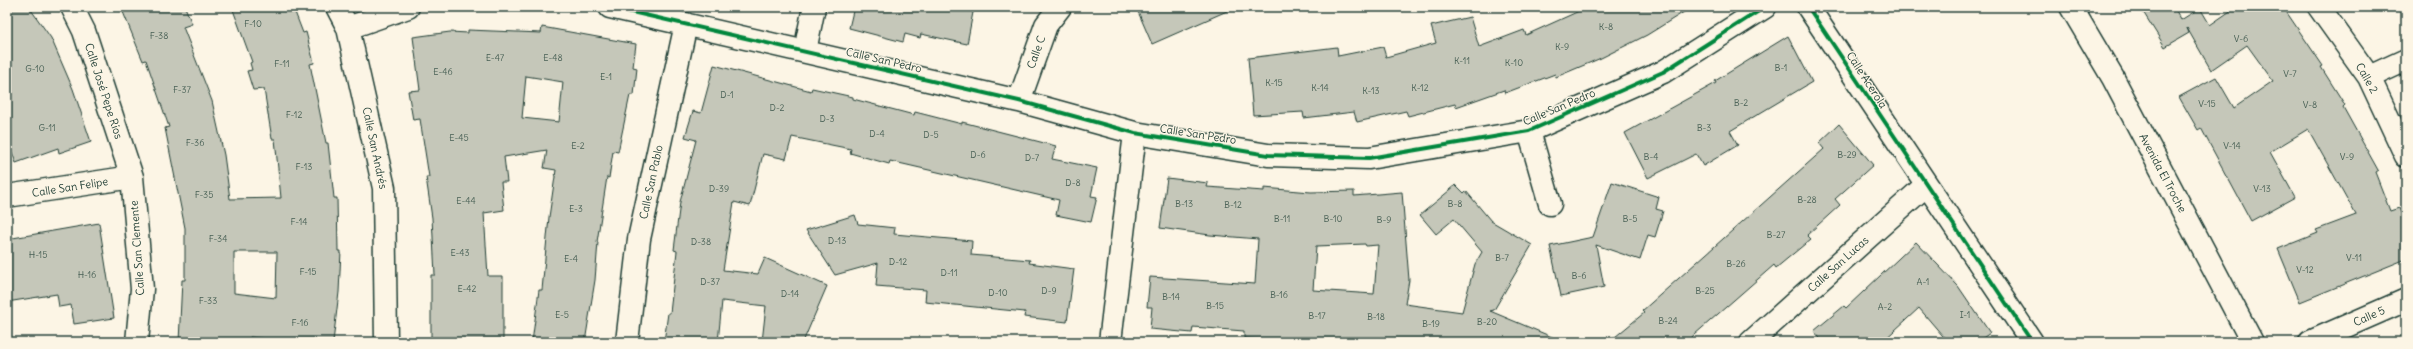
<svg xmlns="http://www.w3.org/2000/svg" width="2413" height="349" viewBox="0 0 2413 349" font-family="Delius,sans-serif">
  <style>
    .building { fill: #c5c7b9; stroke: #1f3d34; fill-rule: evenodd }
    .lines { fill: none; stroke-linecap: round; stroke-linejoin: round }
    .minor-casing { stroke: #1f3d34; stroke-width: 25 }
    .minor { stroke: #fcf5e5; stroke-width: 22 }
    .cycleway-casing { stroke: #fcf5e5; stroke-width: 6 }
    .cycleway { stroke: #00873e; stroke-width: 4 }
    .labels { text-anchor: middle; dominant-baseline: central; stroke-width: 3; stroke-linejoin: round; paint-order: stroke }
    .number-label { font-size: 9px; fill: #486055 }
    .street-label { font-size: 11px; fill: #1f3d34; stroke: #fcf5e5 }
  </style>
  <rect width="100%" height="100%" fill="#fcf5e5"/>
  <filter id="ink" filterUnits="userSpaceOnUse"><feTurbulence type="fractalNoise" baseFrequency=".025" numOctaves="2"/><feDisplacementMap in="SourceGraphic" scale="8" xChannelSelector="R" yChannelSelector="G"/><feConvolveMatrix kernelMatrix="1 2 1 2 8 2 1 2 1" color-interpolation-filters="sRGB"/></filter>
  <g filter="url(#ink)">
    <path class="building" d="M 7,7 L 29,7 L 51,38 L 73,89 L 91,142 L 59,153 L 58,148 L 16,163 L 7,139 Z
      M 121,7 L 185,7 L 192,24 L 183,27 L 212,101 L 224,155 L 230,199 L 281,198 L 275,139 L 272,139 L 264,89 L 253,90 L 247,71 L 252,70 L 250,63 L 252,62 L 232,7 L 293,7 L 303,33 L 306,32 L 314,63 L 310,64 L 326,143 L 328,143 L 334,198 L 337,198 L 338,251 L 341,251 L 339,292 L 333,342 L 293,342 L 250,337 L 249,342 L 179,342 L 182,280 L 185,280 L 185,228 L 165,128 L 169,127 L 146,60 L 143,61 ZM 234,252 L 277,252 L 276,298 L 234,293 Z
      M 854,7 L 974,7 L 967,44 L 921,34 L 920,38 L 905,34 L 903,42 L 849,28 Z
      M 1136,7 L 1236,7 L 1152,44 Z
      M 1588,7 L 1692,7 L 1647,35 L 1601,58 L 1556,77 L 1555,74 L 1505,93 L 1504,90 L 1456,107 L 1455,104 L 1408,116 L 1406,111 L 1357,122 L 1354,112 L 1304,118 L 1303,112 L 1253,115 L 1248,58 L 1337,47 L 1338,56 L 1383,47 L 1386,57 L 1436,43 L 1431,26 L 1470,17 L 1479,47 L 1524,30 L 1526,35 Z
      M 2140,7 L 2174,7 L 2181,20 L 2200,8 L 2210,25 L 2236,7 L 2283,7 L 2323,66 L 2321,67 L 2345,105 L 2343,107 L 2378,170 L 2375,172 L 2390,211 L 2399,208 L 2406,226 L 2406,259 L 2300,302 L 2278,249 L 2318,233 L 2316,230 L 2356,215 L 2308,129 L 2270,152 L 2295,197 L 2251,221 L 2201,128 L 2198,130 L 2179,97 L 2216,77 L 2234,108 L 2273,81 L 2247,45 L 2211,70 L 2187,28 L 2189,33 L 2165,47 Z
      M 542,27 L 636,44 L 633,67 L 637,68 L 634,95 L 630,95 L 618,152 L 613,151 L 609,178 L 607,177 L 597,242 L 598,242 L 595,280 L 585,342 L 532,342 L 539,290 L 542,290 L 549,217 L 556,170 L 544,168 L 547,150 L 504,157 L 507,182 L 501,182 L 504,210 L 484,213 L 488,276 L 503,276 L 503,342 L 431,342 L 431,275 L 435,275 L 432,218 L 426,177 L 429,177 L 420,119 L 413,120 L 408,91 L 420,90 L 413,37 L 450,32 L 468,33 L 468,30 L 541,33 ZM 526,76 L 563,82 L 559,122 L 522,118 Z
      M 1788,36 L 1812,82 L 1730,131 L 1738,145 L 1703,166 L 1696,154 L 1648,178 L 1625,133 L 1716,83 L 1715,81 Z
      M 714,65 L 811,91 L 812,88 L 853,97 L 853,99 L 914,115 L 915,112 L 962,124 L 962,122 L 1056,146 L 1052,159 L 1097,168 L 1091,196 L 1097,197 L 1091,222 L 1056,215 L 1059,200 L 890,161 L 889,164 L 850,153 L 851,149 L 792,137 L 786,159 L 763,154 L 750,206 L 734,202 L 723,270 L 758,274 L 765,258 L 827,286 L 803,342 L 762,342 L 766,306 L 722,301 L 718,342 L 664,342 L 668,313 L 670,313 L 677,251 L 674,250 L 680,202 L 696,140 L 685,137 L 693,111 L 701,113 Z
      M 1839,124 L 1873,165 L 1835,199 L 1840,205 L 1807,235 L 1811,239 L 1776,268 L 1774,265 L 1686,342 L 1609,342 L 1644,313 L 1642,311 L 1824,149 L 1819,143 Z
      M 1167,178 L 1208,183 L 1207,187 L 1264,191 L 1264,188 L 1311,192 L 1354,191 L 1354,196 L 1402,192 L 1409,280 L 1405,304 L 1462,312 L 1475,264 L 1482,252 L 1454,219 L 1436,234 L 1420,215 L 1456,185 L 1464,193 L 1466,191 L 1491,221 L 1532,245 L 1494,310 L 1490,311 L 1564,342 L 1303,342 L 1244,338 L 1244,331 L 1193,327 L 1192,333 L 1150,329 L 1152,307 L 1147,307 L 1150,277 L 1255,284 L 1258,239 L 1210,235 L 1160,228 ZM 1365,244 L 1366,246 L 1378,245 L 1374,294 L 1313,290 L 1316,246 Z
      M 1612,182 L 1659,197 L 1656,209 L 1663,211 L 1655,237 L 1648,235 L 1640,260 L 1596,245 L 1604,287 L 1561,296 L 1550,246 L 1593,237 Z
      M 855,215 L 858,224 L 895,228 L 894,234 L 972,241 L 971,255 L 1030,260 L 1029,263 L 1074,269 L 1067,322 L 1024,317 L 1025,312 L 925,302 L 926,290 L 876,286 L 878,263 L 835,275 L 806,230 Z
      M 99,223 L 114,318 L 74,324 L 71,305 L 59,307 L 57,294 L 7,302 L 7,239 Z
      M 1916,242 L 1958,286 L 1990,333 L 1977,342 L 1948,342 L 1919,308 L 1882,342 L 1823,342 L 1814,331 L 1844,306 L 1846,308 Z"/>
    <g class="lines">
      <g class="minor-casing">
        <path id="minor" d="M 72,7 L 84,31 L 132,177 L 142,289 L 137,342
          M 337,7 L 348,28 L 384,188 L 386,342
          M 610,7 L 1019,101 L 1135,133 L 1268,155 L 1369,158 L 1529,131 L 1663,72 L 1765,7
          M 1808,7 L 2032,342
          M 2071,7 L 2113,78 L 2252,342
          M 2319,7 L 2369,77 L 2406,156
          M 348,28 L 408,7
          M 805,51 L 814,7
          M 2369,77 L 2406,60
          M 1019,101 L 1046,25 L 1060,7
          M 1529,131 L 1550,204
          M 7,196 L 132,177
          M 627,342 L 639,239 L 686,24
          M 1110,342 L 1135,133
          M 1751,342 L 1925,186
          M 2310,342 L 2406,300"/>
      </g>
      <use href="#minor" class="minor"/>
      <g class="cycleway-casing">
        <path id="cycleway" d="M 610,7 L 1019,101 L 1135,133 L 1268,155 L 1369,158 L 1529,131 L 1663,72 L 1765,7
          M 1808,7 L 2032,342"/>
      </g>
      <use href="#cycleway" class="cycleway"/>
    </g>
  </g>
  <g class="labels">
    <g class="number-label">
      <text x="253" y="23">F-10</text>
      <text x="1606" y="26">K-8</text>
      <text x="159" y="35">F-38</text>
      <text x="2241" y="38">V-6</text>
      <text x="1562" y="46">K-9</text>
      <text x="495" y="57">E-47</text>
      <text x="553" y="57">E-48</text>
      <text x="1462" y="60">K-11</text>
      <text x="1514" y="62">K-10</text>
      <text x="282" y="63">F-11</text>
      <text x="1781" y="67">B-1</text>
      <text x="35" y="68">G-10</text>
      <text x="443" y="71">E-46</text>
      <text x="2290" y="73">V-7</text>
      <text x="606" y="76">E-1</text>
      <text x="1274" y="82">K-15</text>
      <text x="1320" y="87">K-14</text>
      <text x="1420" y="87">K-12</text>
      <text x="182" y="89">F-37</text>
      <text x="1371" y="90">K-13</text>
      <text x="727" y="94">D-1</text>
      <text x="1741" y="102">B-2</text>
      <text x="2207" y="103">V-15</text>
      <text x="2310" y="104">V-8</text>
      <text x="777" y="107">D-2</text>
      <text x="294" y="114">F-12</text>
      <text x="827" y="118">D-3</text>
      <text x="47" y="127">G-11</text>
      <text x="1704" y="127">B-3</text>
      <text x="877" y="133">D-4</text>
      <text x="931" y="134">D-5</text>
      <text x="459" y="137">E-45</text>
      <text x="195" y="142">F-36</text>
      <text x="578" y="145">E-2</text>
      <text x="2232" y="145">V-14</text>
      <text x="978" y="154">D-6</text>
      <text x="1847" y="154">B-29</text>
      <text x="1651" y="156">B-4</text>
      <text x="2347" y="156">V-9</text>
      <text x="1032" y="157">D-7</text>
      <text x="304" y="166">F-13</text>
      <text x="1073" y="182">D-8</text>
      <text x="719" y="188">D-39</text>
      <text x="2262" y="188">V-13</text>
      <text x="204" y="194">F-35</text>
      <text x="1807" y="199">B-28</text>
      <text x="466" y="200">E-44</text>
      <text x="1184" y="203">B-13</text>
      <text x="1455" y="203">B-8</text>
      <text x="1233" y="204">B-12</text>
      <text x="576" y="208">E-3</text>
      <text x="1282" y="218">B-11</text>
      <text x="1333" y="218">B-10</text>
      <text x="1630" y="218">B-5</text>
      <text x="1384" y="219">B-9</text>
      <text x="299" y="221">F-14</text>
      <text x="1776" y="234">B-27</text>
      <text x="218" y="238">F-34</text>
      <text x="837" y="240">D-13</text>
      <text x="701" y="241">D-38</text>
      <text x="460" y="252">E-43</text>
      <text x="38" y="254">H-15</text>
      <text x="1502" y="257">B-7</text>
      <text x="2354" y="257">V-11</text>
      <text x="571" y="258">E-4</text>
      <text x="898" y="261">D-12</text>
      <text x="1736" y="263">B-26</text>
      <text x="2305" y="269">V-12</text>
      <text x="308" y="271">F-15</text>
      <text x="949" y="272">D-11</text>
      <text x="87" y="274">H-16</text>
      <text x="1579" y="275">B-6</text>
      <text x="710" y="281">D-37</text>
      <text x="1923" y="281">A-1</text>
      <text x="467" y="288">E-42</text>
      <text x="1049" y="290">D-9</text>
      <text x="1705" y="290">B-25</text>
      <text x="998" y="292">D-10</text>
      <text x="790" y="293">D-14</text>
      <text x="1279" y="294">B-16</text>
      <text x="1171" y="296">B-14</text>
      <text x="208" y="300">F-33</text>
      <text x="1215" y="305">B-15</text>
      <text x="1885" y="306">A-2</text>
      <text x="562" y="314">E-5</text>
      <text x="1965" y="314">I-1</text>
      <text x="1317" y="315">B-17</text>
      <text x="1376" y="316">B-18</text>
      <text x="1668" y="320">B-24</text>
      <text x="1487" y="321">B-20</text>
      <text x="300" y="322">F-16</text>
      <text x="1431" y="323">B-19</text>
    </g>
    <g class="street-label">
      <text transform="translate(1036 52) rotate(-70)">Calle C</text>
      <text transform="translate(884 60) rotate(13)">Calle San Pedro</text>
      <text transform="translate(2367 78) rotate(60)">Calle 2</text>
      <text transform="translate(1867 80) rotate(57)">Calle Acerola</text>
      <text transform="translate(104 91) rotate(72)">Calle José Pepe Ríos</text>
      <text transform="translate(1559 107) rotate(-23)">Calle San Pedro</text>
      <text transform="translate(1198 134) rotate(9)">Calle San Pedro</text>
      <text transform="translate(375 148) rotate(78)">Calle San Andrés</text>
      <text transform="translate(2163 173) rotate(62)">Avenida El Troche</text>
      <text transform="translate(651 182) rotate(-78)">Calle San Pablo</text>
      <text transform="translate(70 187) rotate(-9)">Calle San Felipe</text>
      <text transform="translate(137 248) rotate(-94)">Calle San Clemente</text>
      <text transform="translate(1838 264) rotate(-42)">Calle San Lucas</text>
      <text transform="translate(2369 316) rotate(-24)">Calle 5</text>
    </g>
  </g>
  <rect width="2413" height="349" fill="none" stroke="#fcf5e5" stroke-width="24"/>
  <rect x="12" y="12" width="2389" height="325" fill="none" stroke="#1f3d34" stroke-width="1.5" filter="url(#ink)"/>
</svg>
